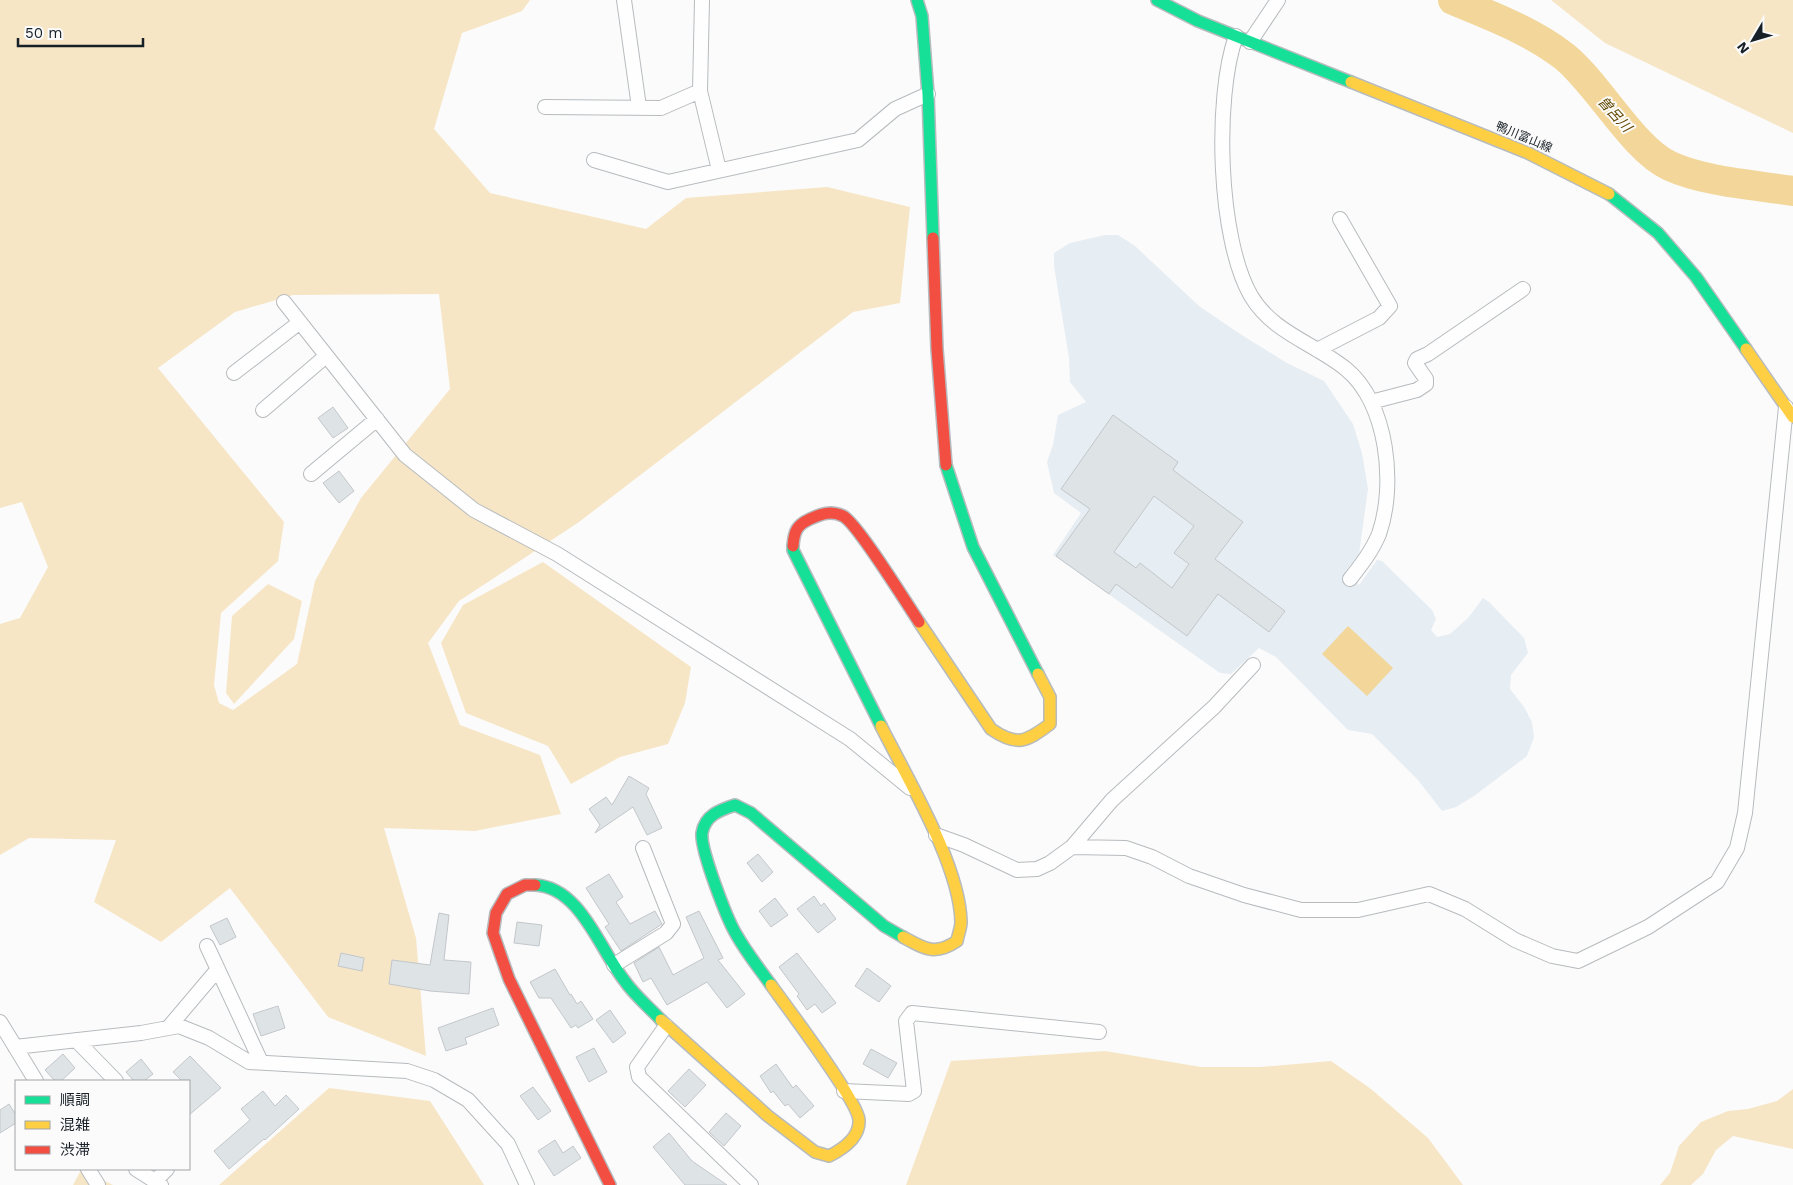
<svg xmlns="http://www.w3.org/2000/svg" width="1793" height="1185" viewBox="0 0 1793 1185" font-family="'Work Sans','Noto Sans JP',sans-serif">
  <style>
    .built { fill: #e6edf3 }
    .green { fill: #f6e6c6; fill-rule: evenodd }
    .water { fill: #f2d69a }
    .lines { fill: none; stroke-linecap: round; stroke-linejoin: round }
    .river { stroke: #f2d69a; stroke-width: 30 }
    .building { fill: #dee3e6; stroke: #c3c7cb; fill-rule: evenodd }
    .street-casing { stroke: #b7bbbe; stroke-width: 16 }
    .fast-casing { stroke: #b7bbbe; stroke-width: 14 }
    .slow-casing { stroke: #b7bbbe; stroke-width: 14 }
    .jam-casing { stroke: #b7bbbe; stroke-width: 14 }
    .street { stroke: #fefefe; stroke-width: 14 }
    .fast { stroke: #16e098; stroke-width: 11 }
    .slow { stroke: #ffcf43; stroke-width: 11 }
    .jam { stroke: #f24e42; stroke-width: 11 }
    .labels { text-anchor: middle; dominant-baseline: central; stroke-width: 4; stroke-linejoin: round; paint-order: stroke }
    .street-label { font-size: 12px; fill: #182027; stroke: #fbfbfb }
    .water-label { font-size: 14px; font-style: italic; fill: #624800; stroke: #fbfbfb }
  </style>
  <rect width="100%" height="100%" fill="#fbfbfb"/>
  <path class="built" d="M 1105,235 L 1118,235 L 1135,246 L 1199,306 L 1240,334 L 1287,363 L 1324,381 L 1353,424 L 1362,453 L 1368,489 L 1359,554 L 1345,572 L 1359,585 L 1377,560 L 1382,561 L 1432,610 L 1436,619 L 1431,630 L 1437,637 L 1450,634 L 1468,618 L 1483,598 L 1489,602 L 1524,638 L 1528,653 L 1511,675 L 1510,689 L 1524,707 L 1532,722 L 1534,737 L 1527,756 L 1474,796 L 1456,807 L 1442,811 L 1418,780 L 1372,734 L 1348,730 L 1276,657 L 1259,648 L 1231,674 L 1220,673 L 1053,555 L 1081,513 L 1054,493 L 1047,462 L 1053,445 L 1058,415 L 1086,402 L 1070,382 L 1069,358 L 1054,266 L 1054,253 L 1070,243 Z"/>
  <path class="green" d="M 0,0 L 530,0 L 522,11 L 462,33 L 434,129 L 490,193 L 646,229 L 686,198 L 827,187 L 910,207 L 900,303 L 853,312 L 579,522 L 459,601 L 428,643 L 460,725 L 540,755 L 561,814 L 475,831 L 384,828 L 416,938 L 426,1056 L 328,1017 L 230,888 L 161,942 L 94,902 L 116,840 L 29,838 L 0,855 L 0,624 L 20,618 L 48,567 L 22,502 L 0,508 ZM 439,294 L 450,389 L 361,498 L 315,581 L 297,664 L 233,710 L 219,703 L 214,685 L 221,613 L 278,561 L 284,522 L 158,368 L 235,312 L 293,295 Z
    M 1551,0 L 1793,0 L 1793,133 L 1605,43 Z
    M 543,562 L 691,667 L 685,703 L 668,744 L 620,757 L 571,784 L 548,746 L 466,713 L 441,643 L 463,605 Z
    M 268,584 L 302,601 L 294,639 L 234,704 L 226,693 L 232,616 Z
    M 1105,1051 L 1201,1067 L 1260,1067 L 1331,1061 L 1371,1089 L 1428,1138 L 1463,1185 L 906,1185 L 951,1061 Z
    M 329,1088 L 430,1101 L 484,1185 L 219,1185 Z
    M 1793,1089 L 1793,1149 L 1733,1136 L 1716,1150 L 1703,1174 L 1691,1185 L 1660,1185 L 1670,1173 L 1679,1146 L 1701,1122 L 1728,1111 L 1748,1109 L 1777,1101 Z
    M 81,1170 L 113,1185 L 73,1185 Z"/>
  <path class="water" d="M 1348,626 L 1393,668 L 1367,696 L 1322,654 Z"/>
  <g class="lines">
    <path class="river" d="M 1453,0 C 1491,16 1532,31 1565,57 C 1599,85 1633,149 1670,166 C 1705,182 1755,185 1793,191"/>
  </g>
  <path class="building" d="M 333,407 L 348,428 L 333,438 L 318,418 Z
    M 1113,415 L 1178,462 L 1173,470 L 1243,522 L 1215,559 L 1285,611 L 1269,632 L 1218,594 L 1187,636 L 1116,584 L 1109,594 L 1056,556 L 1090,509 L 1061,489 ZM 1154,496 L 1194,526 L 1174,553 L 1189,564 L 1172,588 L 1140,563 L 1136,568 L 1114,552 Z
    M 339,471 L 354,491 L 339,503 L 323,483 Z
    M 629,776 L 649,788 L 646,794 L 662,828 L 647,835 L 633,807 L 595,833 L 600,825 L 589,809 L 606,797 L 612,805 Z
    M 758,854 L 773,872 L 762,882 L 747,863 Z
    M 609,874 L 623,897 L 616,902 L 630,924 L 655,911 L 662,924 L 621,951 L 605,927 L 609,924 L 586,888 Z
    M 814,896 L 821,906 L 824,903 L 836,919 L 818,933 L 797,909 Z
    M 775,898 L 788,915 L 771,927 L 759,911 Z
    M 699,911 L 723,958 L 718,960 L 745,994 L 727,1008 L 707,982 L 667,1005 L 651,978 L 643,982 L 634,963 L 659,947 L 673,975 L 704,958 L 686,917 Z
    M 439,913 L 449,915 L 444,960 L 471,962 L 469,994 L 430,991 L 389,984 L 392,960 L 430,965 Z
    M 227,918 L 236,937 L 220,945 L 210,926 Z
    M 517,922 L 542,925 L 539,946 L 514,943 Z
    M 341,953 L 364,958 L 362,971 L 338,966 Z
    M 797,953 L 836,1003 L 822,1013 L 815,1004 L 807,1010 L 797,996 L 799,994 L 779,967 Z
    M 867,968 L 891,986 L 879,1002 L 855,986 Z
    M 555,969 L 570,995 L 571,994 L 577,1004 L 581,1001 L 593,1019 L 578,1028 L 576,1025 L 571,1028 L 551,998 L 539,998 L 530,982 Z
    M 278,1006 L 285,1028 L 261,1036 L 253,1014 Z
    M 493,1008 L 499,1025 L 465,1038 L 467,1044 L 446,1051 L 438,1028 Z
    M 610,1010 L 626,1033 L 613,1043 L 596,1020 Z
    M 594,1048 L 607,1072 L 589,1082 L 576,1057 Z
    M 871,1049 L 897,1063 L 888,1078 L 863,1064 Z
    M 63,1054 L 75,1068 L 61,1081 L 55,1081 L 45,1070 Z
    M 190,1056 L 221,1088 L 189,1115 L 189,1081 L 182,1081 L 173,1072 Z
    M 141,1059 L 153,1074 L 144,1081 L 134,1081 L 126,1072 Z
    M 776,1064 L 793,1088 L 796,1085 L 814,1106 L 800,1118 L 788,1104 L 785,1106 L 773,1091 L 771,1093 L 760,1076 Z
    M 689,1069 L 706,1085 L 685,1107 L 668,1091 Z
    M 533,1087 L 551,1111 L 538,1120 L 520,1096 Z
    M 263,1091 L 275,1106 L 286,1095 L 299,1109 L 265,1140 L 264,1139 L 229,1169 L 214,1151 L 250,1120 L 241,1109 Z
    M 9,1104 L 16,1115 L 16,1123 L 0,1133 L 0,1110 Z
    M 726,1113 L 741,1126 L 724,1146 L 709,1132 Z
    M 669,1133 L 692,1161 L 727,1185 L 685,1185 L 653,1147 Z
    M 555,1140 L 563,1153 L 573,1146 L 581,1158 L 554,1176 L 538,1151 Z"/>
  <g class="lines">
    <g class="street-casing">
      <path id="street" d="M 624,0 L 639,107
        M 1236,36 C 1214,98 1218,239 1251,296 C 1273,333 1314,343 1346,369 C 1388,403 1396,486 1379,534 C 1372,551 1361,565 1350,579
        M 1250,42 L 1278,0
        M 700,91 L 719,170
        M 545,107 L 661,108 L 700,91 L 702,0
        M 594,160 L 668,182 L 858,140 L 895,109 L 928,94
        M 284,302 L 405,455 L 474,510 L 557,554 L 850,739 L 910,788
        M 1317,350 L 1379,318 L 1390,306 L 1340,219
        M 234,373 L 300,322
        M 1371,402 L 1417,390 L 1426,384 L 1426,379 L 1415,363 L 1417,359 L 1428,354 L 1523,289
        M 263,410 L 326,356
        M 311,474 L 377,419
        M 936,835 L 964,845 L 1017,870 L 1037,869 L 1050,863 L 1072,847 L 1112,800 L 1214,707 L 1253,665
        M 1072,847 L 1126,848 L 1152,857 L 1189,876 L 1244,895 L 1301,910 L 1358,910 L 1429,894 L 1465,909 L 1515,940 L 1552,956 L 1578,961 L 1648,927 L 1717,882 L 1737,848 L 1745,813 L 1752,744 L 1786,407
        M 207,946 L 261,1062
        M 614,965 L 666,933 L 673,924 L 643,848
        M 0,1022 L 36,1081
        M 666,1026 L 637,1067 L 639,1077 L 751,1185
        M 168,1028 L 218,969
        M 76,1040 L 116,1081
        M 15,1047 L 141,1033 L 179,1026 L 209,1038 L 249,1062 L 407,1071 L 434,1080 L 468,1100 L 508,1144 L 527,1185
        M 844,1091 L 909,1094 L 914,1091 L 906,1021 L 912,1013 L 1099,1032
        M 88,1169 L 98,1185
        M 136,1169 L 161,1185
        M 155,1181 L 167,1169"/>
    </g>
    <g class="fast-casing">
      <path id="fast" d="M 917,0 L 922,16 L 928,94 L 933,238
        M 1157,0 L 1198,21 L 1351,82
        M 1609,194 L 1658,233 L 1696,277 L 1746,349
        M 946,465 L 973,547 L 1038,674
        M 793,546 L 793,550 L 881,726
        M 535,885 C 580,887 599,948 624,980 C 634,995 649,1007 661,1020
        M 771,985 C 759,968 746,952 736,934 C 727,919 700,849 702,833 C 705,815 720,810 735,805 L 751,813 L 884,926 L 903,937"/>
    </g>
    <g class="slow-casing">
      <path id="slow" d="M 1351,82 L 1528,153 L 1609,194
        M 1746,349 L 1793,417
        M 919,622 L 991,729 C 1017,747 1026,742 1050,724 L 1050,697 L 1038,674
        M 881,726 C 907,778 960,865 961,922 C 961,928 958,935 957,941 C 935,956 925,949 903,937
        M 661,1020 L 768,1116 L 815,1152 L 829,1156 C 843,1149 860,1138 859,1120 C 858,1101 786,1006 771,985"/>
    </g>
    <g class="jam-casing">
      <path id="jam" d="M 933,238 L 937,349 L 946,465
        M 793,546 C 794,531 797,525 810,519 C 821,514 831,510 843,516 C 857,523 907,604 919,622
        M 535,885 L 525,885 L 507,894 L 496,913 L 493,933 L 509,979 L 610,1185"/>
    </g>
    <use href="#street" class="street"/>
    <use href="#fast" class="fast"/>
    <use href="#slow" class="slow"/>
    <use href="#jam" class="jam"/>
  </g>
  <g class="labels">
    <g class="street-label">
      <text transform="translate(1524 137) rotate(23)">鴨川富山線</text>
    </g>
    <g class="water-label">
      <text transform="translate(1615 114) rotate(48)">曽呂川</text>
    </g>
  </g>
  <rect x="15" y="1080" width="175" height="90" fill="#fbfbfb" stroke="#a0a3a6"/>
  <rect x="25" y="1096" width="25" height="8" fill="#16e098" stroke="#a0a3a6"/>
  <text x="60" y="1105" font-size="15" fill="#182027">順調</text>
  <rect x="25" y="1121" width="25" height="8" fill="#ffcf43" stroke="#a0a3a6"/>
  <text x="60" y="1130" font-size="15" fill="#182027">混雑</text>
  <rect x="25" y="1146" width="25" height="8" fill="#f24e42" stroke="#a0a3a6"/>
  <text x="60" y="1155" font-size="15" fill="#182027">渋滞</text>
  <g transform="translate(1753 40) rotate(232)" stroke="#fbfbfb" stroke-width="4" paint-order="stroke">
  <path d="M0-4L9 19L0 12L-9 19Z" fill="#182027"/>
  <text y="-8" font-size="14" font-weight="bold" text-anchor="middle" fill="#182027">N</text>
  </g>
  <path d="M18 38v8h125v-8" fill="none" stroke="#182027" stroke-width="2.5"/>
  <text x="25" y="38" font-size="15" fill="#182027" stroke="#fbfbfb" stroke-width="4" paint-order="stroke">50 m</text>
</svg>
